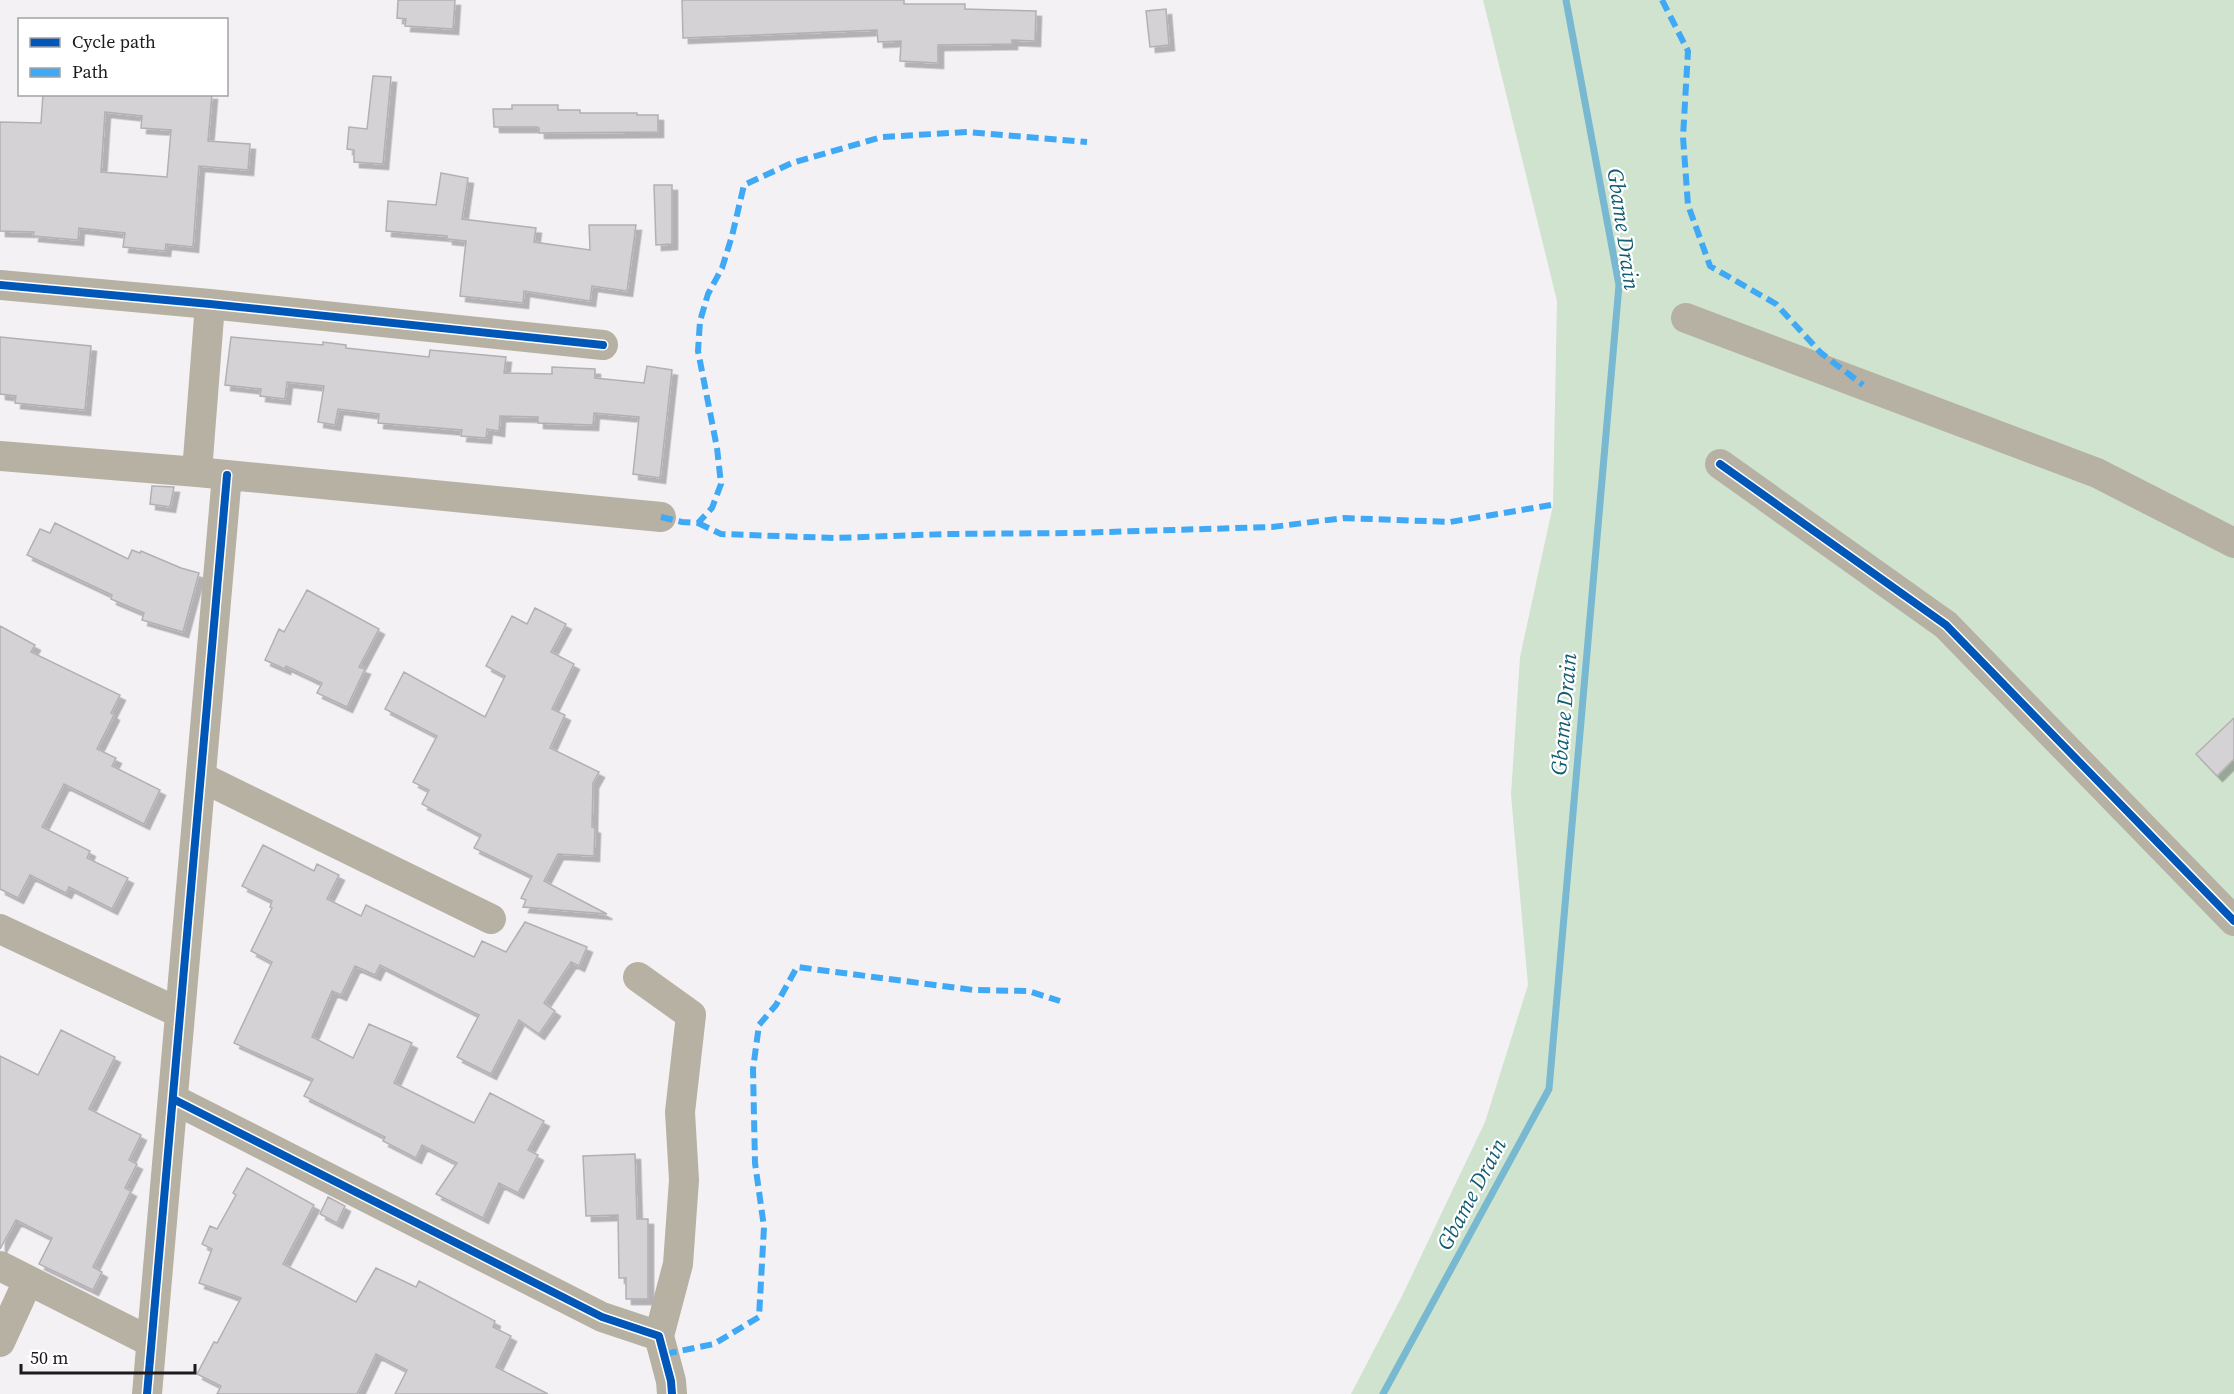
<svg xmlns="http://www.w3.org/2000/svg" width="2234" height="1394" viewBox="0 0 2234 1394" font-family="'Source Serif 4',serif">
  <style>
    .green { fill: #cfe3ce }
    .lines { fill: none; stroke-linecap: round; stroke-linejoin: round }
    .stream { stroke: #78b8d0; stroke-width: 7 }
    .building { fill: #d4d2d5; stroke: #b3b0b3; stroke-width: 1.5; fill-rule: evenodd; filter: url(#shadow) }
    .minor { stroke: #b7b1a3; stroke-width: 30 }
    .quiet { stroke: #3fa9f5; stroke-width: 6; stroke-dasharray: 12 6; stroke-linecap: butt }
    .cycleway-casing { stroke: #fff; stroke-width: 11 }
    .cycleway { stroke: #0057b8; stroke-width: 8 }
    .labels { text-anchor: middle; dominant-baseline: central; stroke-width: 4.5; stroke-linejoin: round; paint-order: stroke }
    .water-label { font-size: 22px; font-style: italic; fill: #135d74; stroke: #fff }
  </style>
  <defs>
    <filter id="shadow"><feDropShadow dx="5.5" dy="5.5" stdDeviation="0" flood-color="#0004"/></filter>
  </defs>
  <rect width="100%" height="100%" fill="#f4f1f5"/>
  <path class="green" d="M 1483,0 L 2234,0 L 2234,1394 L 1351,1394 L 1402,1296 L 1485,1122 L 1528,985 L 1511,795 L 1520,657 L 1553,505 L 1557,301 Z"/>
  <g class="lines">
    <path class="stream" d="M 1383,1394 L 1549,1089 L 1619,285 L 1566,0"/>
  </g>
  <path class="building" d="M 398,0 L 455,0 L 453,29 L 405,26 L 406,19 L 397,18 Z
    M 682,0 L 904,0 L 904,4 L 965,4 L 965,9 L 1036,11 L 1035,41 L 1012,40 L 1012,44 L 938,45 L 938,63 L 900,61 L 901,41 L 878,42 L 877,30 L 683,38 Z
    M 1166,9 L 1169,45 L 1150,47 L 1146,11 Z
    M 373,76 L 391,77 L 383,164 L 354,162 L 354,150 L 347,149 L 349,127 L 367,129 Z
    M 43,94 L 212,94 L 208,141 L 250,144 L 248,170 L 199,166 L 193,247 L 166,244 L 165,251 L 123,247 L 125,233 L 79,228 L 78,240 L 33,236 L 34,232 L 0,231 L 0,122 L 41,123 ZM 105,112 L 142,116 L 141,128 L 171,130 L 167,177 L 101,172 Z
    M 512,105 L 558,105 L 558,110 L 580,110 L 580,113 L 637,113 L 637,115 L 658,115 L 658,132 L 539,133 L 539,128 L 537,127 L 494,127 L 493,109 L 512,109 Z
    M 441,173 L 468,178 L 462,219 L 536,228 L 534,242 L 590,250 L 589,225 L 636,225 L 627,291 L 592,286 L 590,301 L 524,291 L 523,303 L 460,296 L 466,241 L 447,239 L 447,236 L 386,231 L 388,201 L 436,205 Z
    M 654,185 L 672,185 L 672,244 L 656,245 Z
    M 0,337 L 91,346 L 85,410 L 15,403 L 16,396 L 0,394 Z
    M 231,337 L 323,345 L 323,342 L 346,345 L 346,348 L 429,357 L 430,350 L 506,357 L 504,373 L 552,374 L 552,367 L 595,369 L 595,378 L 644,383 L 647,366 L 672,370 L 660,478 L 633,474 L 639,417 L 594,413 L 593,425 L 538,423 L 538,417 L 500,416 L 499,431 L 487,429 L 486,438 L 461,436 L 462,430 L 378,423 L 379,414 L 338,409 L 335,425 L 318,422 L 324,386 L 287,382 L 285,399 L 260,396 L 261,389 L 225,385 Z
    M 152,486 L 174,487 L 170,507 L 150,504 Z
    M 55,523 L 128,559 L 132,550 L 140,553 L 141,551 L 181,568 L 199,573 L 183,632 L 142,620 L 144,613 L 111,599 L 112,595 L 27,555 L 40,529 L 50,533 Z
    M 307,590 L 379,629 L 359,667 L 365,669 L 347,707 L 317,693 L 322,683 L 286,666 L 285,669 L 265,660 L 279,629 L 284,632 Z
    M 535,608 L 566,624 L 551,652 L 574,664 L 552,709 L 565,715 L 550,748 L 599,772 L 593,783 L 592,827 L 595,828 L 594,856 L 558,854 L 544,881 L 607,914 L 523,907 L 526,900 L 521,898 L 532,876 L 474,848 L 481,835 L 422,804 L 429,790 L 413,782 L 437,736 L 385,709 L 404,672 L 485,717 L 505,676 L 486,666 L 512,616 L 527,624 Z
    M 0,626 L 35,645 L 31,652 L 120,695 L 111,713 L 114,715 L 97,749 L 116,758 L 112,766 L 160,790 L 144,824 L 64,784 L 42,827 L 90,851 L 87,858 L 128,878 L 112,909 L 69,887 L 66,893 L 30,875 L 18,898 L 0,889 Z
    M 2234,718 L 2234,759 L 2217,776 L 2196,754 Z
    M 263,845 L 314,871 L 317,864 L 339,875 L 327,899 L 361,916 L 366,905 L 474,957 L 482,941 L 506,952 L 525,922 L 587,947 L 579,966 L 571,962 L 544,1003 L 555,1011 L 539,1034 L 519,1020 L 491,1074 L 457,1057 L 479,1015 L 380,965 L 375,975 L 355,966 L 341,995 L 332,991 L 312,1037 L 353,1058 L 369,1024 L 412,1043 L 394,1083 L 474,1123 L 490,1093 L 544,1121 L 528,1150 L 538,1155 L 518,1193 L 499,1183 L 483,1218 L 436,1194 L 457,1163 L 422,1145 L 416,1158 L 383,1141 L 385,1137 L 304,1096 L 313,1079 L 234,1043 L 272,962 L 251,951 L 272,908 L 270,907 L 272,901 L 242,886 Z
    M 61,1030 L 115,1057 L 89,1109 L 141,1135 L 129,1160 L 137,1164 L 125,1188 L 131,1191 L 93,1267 L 102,1272 L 93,1290 L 39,1264 L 52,1238 L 16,1220 L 0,1249 L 0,1056 L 38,1075 Z
    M 635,1154 L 637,1219 L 648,1219 L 648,1299 L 626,1299 L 626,1278 L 619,1278 L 618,1215 L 586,1216 L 583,1156 Z
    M 247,1168 L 314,1205 L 283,1264 L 356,1302 L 376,1268 L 416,1287 L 419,1281 L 495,1321 L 493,1327 L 511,1336 L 496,1367 L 548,1394 L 395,1394 L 407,1370 L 376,1354 L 357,1394 L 217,1394 L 221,1386 L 197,1374 L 214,1342 L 217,1343 L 241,1298 L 199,1283 L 212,1249 L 202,1244 L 210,1226 L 217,1229 L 236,1195 L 233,1193 Z
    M 328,1197 L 345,1206 L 337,1223 L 320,1214 Z"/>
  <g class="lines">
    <path class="minor" d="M 0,285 L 210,304 L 603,345
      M 1686,318 L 2097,473 L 2234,543
      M 0,456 L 197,472 L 661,517
      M 1720,464 L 1946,625 L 2234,921
      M 197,472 L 210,304
      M 201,777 L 491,919
      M 0,929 L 180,1013
      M 638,977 L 691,1015 L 680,1112 L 684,1180 L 678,1264 L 659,1336
      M 173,1099 L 602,1317 L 659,1336 L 671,1381 L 672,1394
      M 0,1266 L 151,1342
      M 0,1342 L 28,1281
      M 147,1394 L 227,475"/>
    <path class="quiet" d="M 1662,0 L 1688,51 L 1683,137 L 1688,205 L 1710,266 L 1776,304 L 1821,353 L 1863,385
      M 661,517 L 682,522 L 698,523 L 712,508 L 721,484 L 717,448 L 698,351 L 700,321 L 708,294 L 722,268 L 732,236 L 744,185 L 792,163 L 882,137 L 967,132 L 1087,142
      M 698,523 L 721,534 L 834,538 L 947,534 L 1073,533 L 1272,527 L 1344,518 L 1450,522 L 1551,505
      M 665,1354 L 714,1344 L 759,1317 L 764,1227 L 755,1163 L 753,1069 L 759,1025 L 776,1005 L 797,967 L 973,990 L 1028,991 L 1060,1001"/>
    <g class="cycleway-casing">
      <path id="cycleway" d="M 0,285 L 210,304 L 603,345
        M 1720,464 L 1946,625 L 2234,921
        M 173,1099 L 602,1317 L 659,1336 L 671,1381 L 672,1394
        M 147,1394 L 227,475"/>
    </g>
    <use href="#cycleway" class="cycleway"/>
  </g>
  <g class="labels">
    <g class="water-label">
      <text transform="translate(1624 229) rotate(82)">Gbame Drain</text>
      <text transform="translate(1563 714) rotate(-85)">Gbame Drain</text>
      <text transform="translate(1471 1194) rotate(-62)">Gbame Drain</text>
    </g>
  </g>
  <rect x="18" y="18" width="210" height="78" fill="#ffffff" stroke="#a4a3a4" stroke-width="1.5"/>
  <rect x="30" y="38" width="30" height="9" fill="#0057b8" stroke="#a4a3a4" stroke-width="1.5"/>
  <text x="72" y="48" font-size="18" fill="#1c1a1c">Cycle path</text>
  <rect x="30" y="68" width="30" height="9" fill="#3fa9f5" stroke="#a4a3a4" stroke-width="1.5"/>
  <text x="72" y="78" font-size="18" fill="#1c1a1c">Path</text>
  <path d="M21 1364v9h174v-9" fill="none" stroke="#1c1a1c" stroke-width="3"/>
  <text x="30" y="1364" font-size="18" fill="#1c1a1c" stroke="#ffffff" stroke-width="4.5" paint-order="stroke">50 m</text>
</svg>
